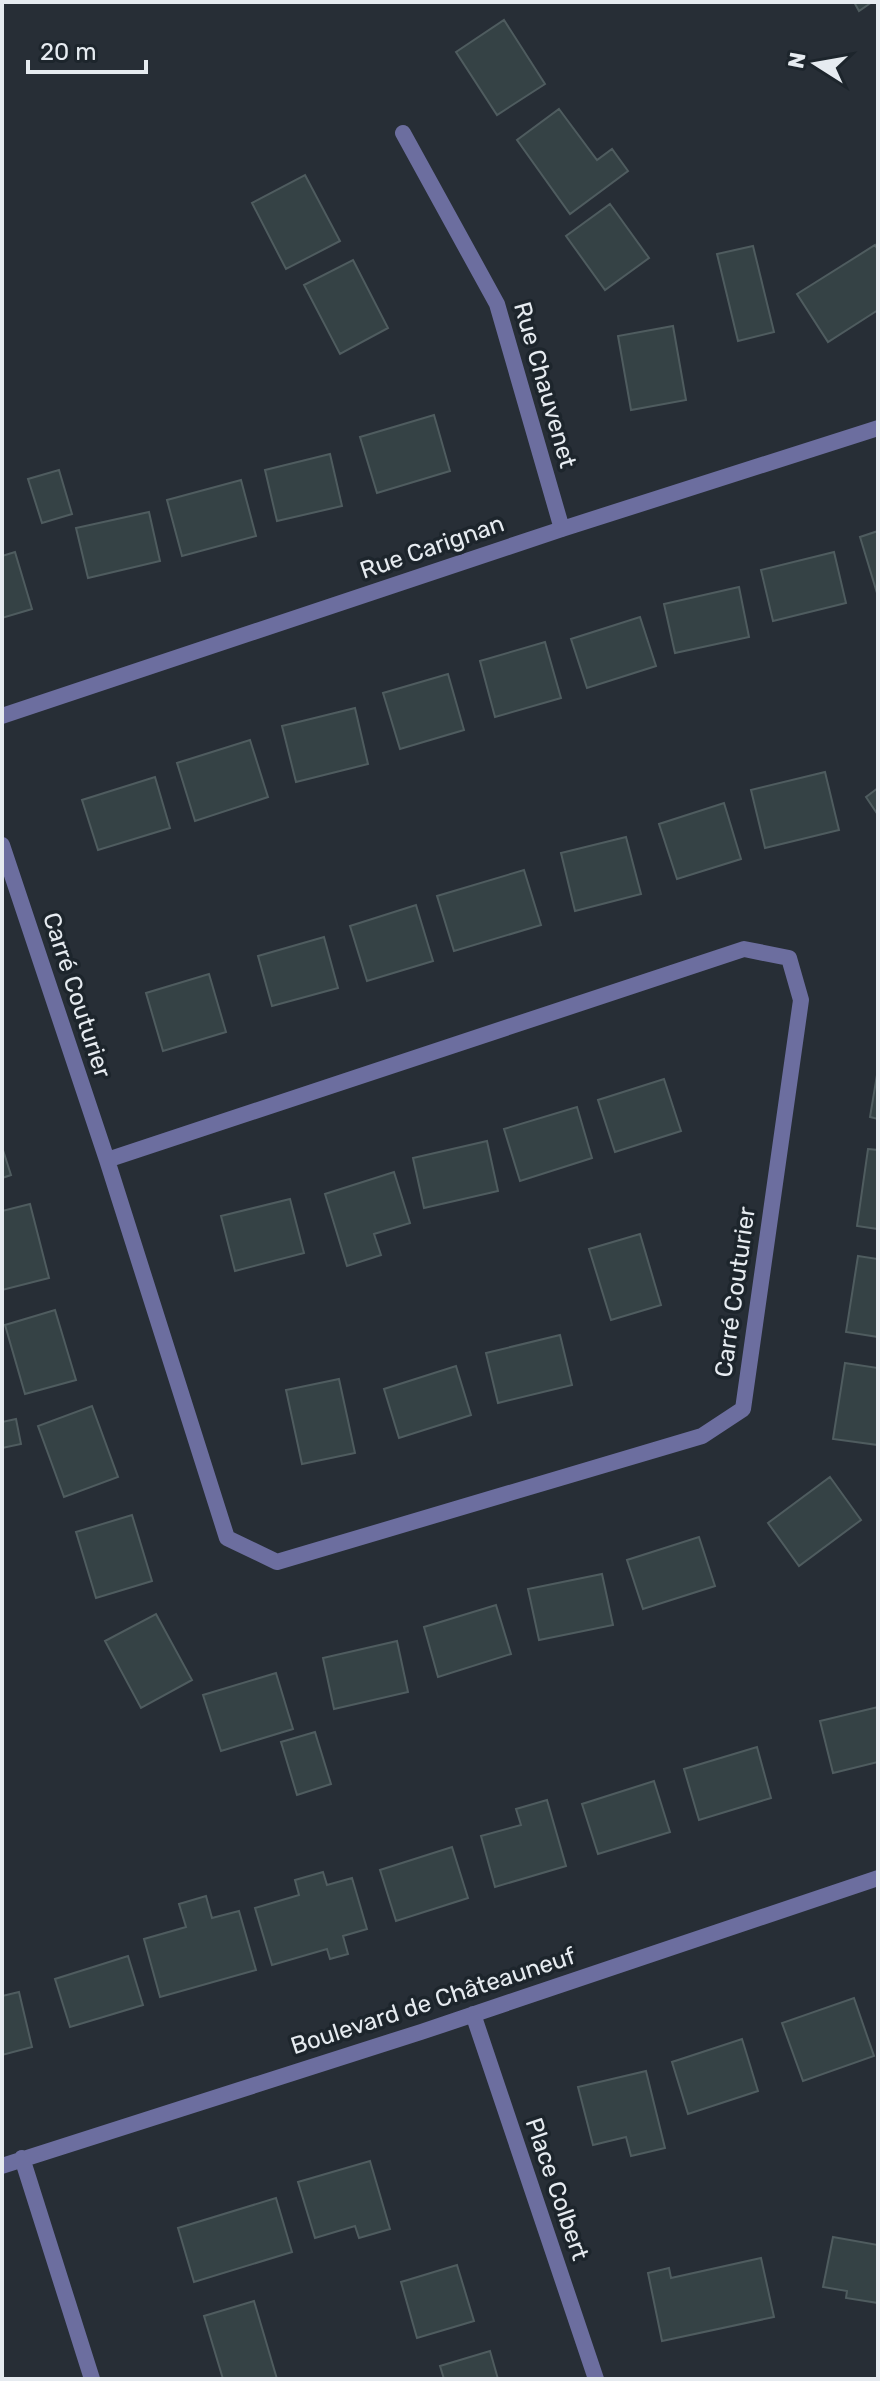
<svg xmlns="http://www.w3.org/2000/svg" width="880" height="2381" viewBox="0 0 880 2381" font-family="Rubik,sans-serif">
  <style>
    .building { fill: #354245; stroke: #4f5c5f; stroke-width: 2 }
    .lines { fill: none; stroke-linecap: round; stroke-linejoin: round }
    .minor { stroke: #6c6e9f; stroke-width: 16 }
    .labels { text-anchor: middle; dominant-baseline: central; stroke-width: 7; stroke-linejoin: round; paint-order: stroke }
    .street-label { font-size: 24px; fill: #e6ebf0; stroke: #1d252c }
  </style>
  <rect width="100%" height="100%" fill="#272e36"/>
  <path class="building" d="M 854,2 L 872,2 L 859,11 Z
    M 504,20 L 545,84 L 497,115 L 456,52 Z
    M 559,109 L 597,160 L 612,149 L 628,171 L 570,214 L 517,140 Z
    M 305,175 L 340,241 L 286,269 L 252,203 Z
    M 610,204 L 649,258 L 605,290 L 566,236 Z
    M 875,245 L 878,250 L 878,310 L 828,342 L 797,294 Z
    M 753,246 L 774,332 L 738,341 L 717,254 Z
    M 353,260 L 388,328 L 340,354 L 304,285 Z
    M 673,326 L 686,400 L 631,410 L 618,336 Z
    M 434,415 L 450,471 L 377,493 L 360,437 Z
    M 330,454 L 342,506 L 277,521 L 265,470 Z
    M 59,470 L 72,514 L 42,523 L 28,479 Z
    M 241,480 L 256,536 L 182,556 L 167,500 Z
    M 149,512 L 160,561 L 88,578 L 76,528 Z
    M 878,531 L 878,593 L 877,593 L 860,537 Z
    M 15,552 L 32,609 L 2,618 L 2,556 Z
    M 834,552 L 846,603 L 773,621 L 761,570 Z
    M 739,587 L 749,637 L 675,653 L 664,604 Z
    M 640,617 L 656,666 L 587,688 L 571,639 Z
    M 545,642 L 561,698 L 495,717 L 480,661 Z
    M 448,674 L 464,730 L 400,749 L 383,693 Z
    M 355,708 L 368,764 L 296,782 L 282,726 Z
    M 250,740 L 268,797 L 195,821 L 177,763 Z
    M 825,772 L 839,830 L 765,848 L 751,790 Z
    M 155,777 L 170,828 L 98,850 L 82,800 Z
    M 878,788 L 878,815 L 866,797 Z
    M 724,803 L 741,859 L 677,879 L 659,824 Z
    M 626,837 L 641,894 L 575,911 L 561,853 Z
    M 524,870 L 541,925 L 454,951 L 437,896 Z
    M 416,905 L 433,961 L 367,981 L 350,926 Z
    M 324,937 L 338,988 L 272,1006 L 258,956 Z
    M 209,974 L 226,1032 L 163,1051 L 146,993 Z
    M 878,1069 L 878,1119 L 870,1117 Z
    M 664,1079 L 681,1131 L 615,1152 L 598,1100 Z
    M 577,1107 L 592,1158 L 520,1181 L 504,1129 Z
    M 487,1141 L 498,1191 L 424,1208 L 413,1158 Z
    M 2,1147 L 11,1175 L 2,1178 Z
    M 868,1149 L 878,1150 L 878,1229 L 857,1226 Z
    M 394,1172 L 410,1223 L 374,1234 L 381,1255 L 347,1266 L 325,1194 Z
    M 290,1199 L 304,1253 L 235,1271 L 221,1216 Z
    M 30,1204 L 49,1278 L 2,1290 L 2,1211 Z
    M 640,1234 L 661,1305 L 611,1320 L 589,1249 Z
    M 858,1256 L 878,1259 L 878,1337 L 846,1332 Z
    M 55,1310 L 76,1380 L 25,1394 L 5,1325 Z
    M 560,1335 L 572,1385 L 498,1403 L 486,1353 Z
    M 845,1363 L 878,1368 L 878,1445 L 833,1439 Z
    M 456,1366 L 471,1415 L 399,1438 L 384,1389 Z
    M 339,1379 L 355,1453 L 302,1464 L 286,1390 Z
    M 92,1406 L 118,1477 L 64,1497 L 38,1426 Z
    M 16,1419 L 21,1444 L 2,1448 L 2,1422 Z
    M 830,1477 L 861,1520 L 799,1566 L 768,1523 Z
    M 132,1515 L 152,1581 L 96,1598 L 76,1532 Z
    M 699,1537 L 715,1586 L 643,1609 L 627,1560 Z
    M 602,1574 L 613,1625 L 539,1640 L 528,1589 Z
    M 496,1605 L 511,1654 L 438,1677 L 424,1627 Z
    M 156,1614 L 192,1680 L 141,1708 L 105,1641 Z
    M 397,1641 L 408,1692 L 334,1709 L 323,1658 Z
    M 276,1673 L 293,1729 L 221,1751 L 203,1695 Z
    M 878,1707 L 878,1762 L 833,1773 L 820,1721 Z
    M 315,1732 L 331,1784 L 297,1795 L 281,1742 Z
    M 757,1747 L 771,1798 L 699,1820 L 684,1769 Z
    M 654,1781 L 670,1832 L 598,1854 L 582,1804 Z
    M 547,1800 L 566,1866 L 495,1887 L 481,1836 L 521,1825 L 516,1809 Z
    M 452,1847 L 468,1898 L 396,1921 L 380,1870 Z
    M 323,1872 L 327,1885 L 352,1878 L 367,1929 L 343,1936 L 348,1954 L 330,1959 L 327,1949 L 272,1965 L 255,1908 L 299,1895 L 295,1880 Z
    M 206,1896 L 212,1918 L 239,1911 L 256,1970 L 160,1997 L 144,1939 L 186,1927 L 179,1904 Z
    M 128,1956 L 143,2005 L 70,2027 L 55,1979 Z
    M 19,1992 L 32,2047 L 2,2055 L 2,1996 Z
    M 854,1998 L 874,2056 L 803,2081 L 782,2023 Z
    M 742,2039 L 758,2091 L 688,2114 L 672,2062 Z
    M 646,2071 L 665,2148 L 631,2156 L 626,2137 L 593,2145 L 578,2087 Z
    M 370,2161 L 390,2229 L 359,2238 L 355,2226 L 315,2238 L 298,2182 Z
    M 276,2198 L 292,2252 L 194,2282 L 178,2228 Z
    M 833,2237 L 878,2245 L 878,2303 L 846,2298 L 847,2291 L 823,2287 Z
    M 761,2258 L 774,2317 L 662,2341 L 648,2273 L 669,2268 L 671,2278 Z
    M 457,2265 L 474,2321 L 417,2338 L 401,2282 Z
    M 254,2301 L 277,2379 L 223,2379 L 204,2316 Z
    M 490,2351 L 498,2379 L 444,2379 L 440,2366 Z"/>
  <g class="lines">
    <path class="minor" d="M 403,133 L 497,304 L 562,529
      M 2,716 L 562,529 L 878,428
      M 2,845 L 107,1160 L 227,1538 L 277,1562 L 702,1436 L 743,1409 L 801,1000 L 789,958 L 744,949 L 107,1160
      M 473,2014 L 596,2379
      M 22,2158 L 92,2379
      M 2,2166 L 421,2032 L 878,1878"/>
  </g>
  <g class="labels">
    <g class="street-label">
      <text transform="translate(545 385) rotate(74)">Rue Chauvenet</text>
      <text transform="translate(432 547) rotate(-19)">Rue Carignan</text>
      <text transform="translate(77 995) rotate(72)">Carré Couturier</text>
      <text transform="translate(735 1292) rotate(-82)">Carré Couturier</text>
      <text transform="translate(433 2001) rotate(-18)">Boulevard de Châteauneuf</text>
      <text transform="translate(557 2189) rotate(71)">Place Colbert</text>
    </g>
  </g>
  <rect width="880" height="2381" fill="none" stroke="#e6ebf0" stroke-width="8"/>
  <g transform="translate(816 64) rotate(281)" stroke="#1d252c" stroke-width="6" paint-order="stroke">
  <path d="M0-6L14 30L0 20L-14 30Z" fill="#e6ebf0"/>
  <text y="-12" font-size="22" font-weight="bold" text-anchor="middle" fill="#e6ebf0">N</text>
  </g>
  <path d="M28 60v12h118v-12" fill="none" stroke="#e6ebf0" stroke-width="4"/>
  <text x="40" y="60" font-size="24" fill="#e6ebf0" stroke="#1d252c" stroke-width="6" paint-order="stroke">20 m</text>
</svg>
